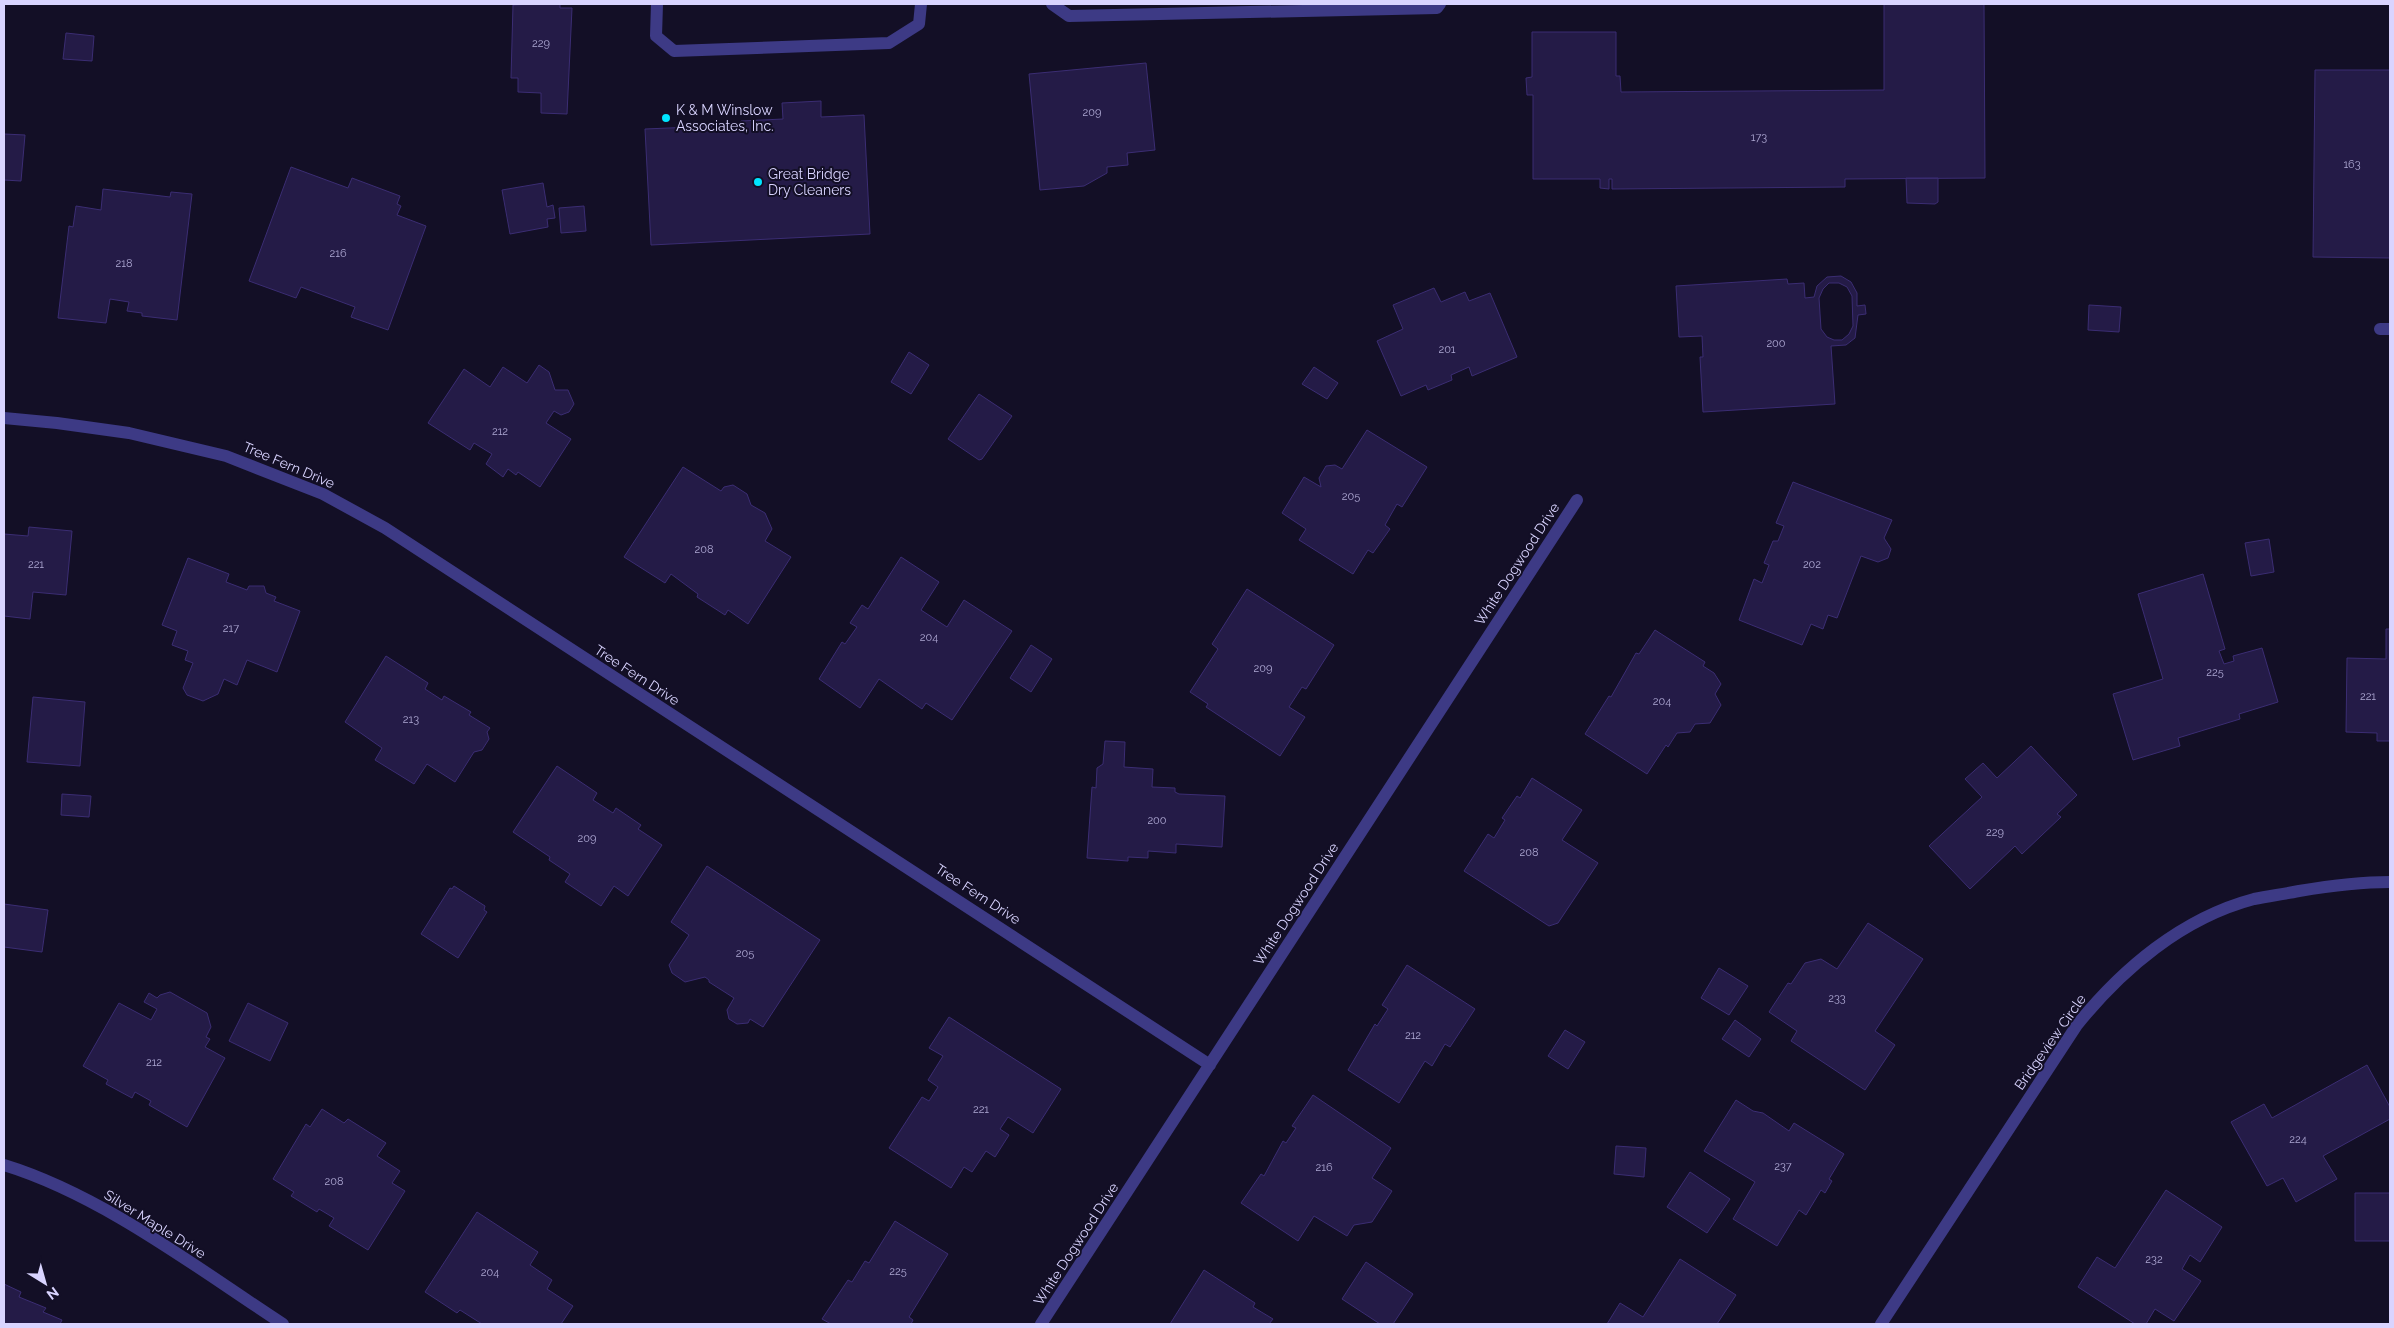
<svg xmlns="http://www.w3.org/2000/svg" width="2394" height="1328" viewBox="0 0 2394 1328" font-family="Raleway,sans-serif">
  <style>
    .building { fill: #241b47; stroke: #3b2d73; fill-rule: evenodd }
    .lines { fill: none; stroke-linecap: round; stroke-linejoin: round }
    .minor { stroke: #3d3a85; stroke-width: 12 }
    .poi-dot { fill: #00e5ff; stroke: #130f26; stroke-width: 2 }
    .labels { text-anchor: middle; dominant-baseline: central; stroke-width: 4; stroke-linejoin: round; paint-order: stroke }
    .number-label { font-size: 11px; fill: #aca6d1 }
    .poi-label { font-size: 14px; fill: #d9d4ff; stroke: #130f26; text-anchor: start }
    .street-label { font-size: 14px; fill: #d9d4ff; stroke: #130f26 }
  </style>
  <rect width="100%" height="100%" fill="#130f26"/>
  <path class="building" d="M 531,4 L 560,4 L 560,8 L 572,8 L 567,114 L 541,113 L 541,93 L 518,92 L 518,78 L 511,78 L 513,5 Z
    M 1884,4 L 1984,4 L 1985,178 L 1845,179 L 1845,187 L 1612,189 L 1612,179 L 1609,179 L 1609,189 L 1600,188 L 1600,179 L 1533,179 L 1533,95 L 1527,95 L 1526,78 L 1532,77 L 1532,32 L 1616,32 L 1616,76 L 1620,76 L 1621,92 L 1884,90 Z
    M 66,33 L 94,36 L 92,61 L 63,59 Z
    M 1146,63 L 1155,150 L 1127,153 L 1128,165 L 1107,167 L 1107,173 L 1084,186 L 1040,190 L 1029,74 Z
    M 2315,70 L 2390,70 L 2390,258 L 2313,257 Z
    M 821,101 L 821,117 L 864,115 L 870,234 L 651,245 L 645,129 L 740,125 L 741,121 L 783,119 L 782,103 Z
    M 4,134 L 25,135 L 21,181 L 4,180 Z
    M 291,167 L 348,188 L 352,178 L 400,196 L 397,204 L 401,206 L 397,215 L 426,226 L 388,330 L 351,317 L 355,307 L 301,287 L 296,298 L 249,281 Z
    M 1906,178 L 1938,178 L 1938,202 L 1935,204 L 1907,203 Z
    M 543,183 L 547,207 L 553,205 L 555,218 L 547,219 L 548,227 L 510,234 L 502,190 Z
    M 103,189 L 170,197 L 171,192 L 192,194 L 177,320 L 142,316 L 142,313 L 127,311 L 129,302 L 110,299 L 106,323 L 58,318 L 69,226 L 73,227 L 76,206 L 101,210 Z
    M 584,206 L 586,231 L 561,233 L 559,208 Z
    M 1841,276 L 1851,282 L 1857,293 L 1857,306 L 1865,305 L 1866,314 L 1858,315 L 1855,338 L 1846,345 L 1831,346 L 1835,404 L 1703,412 L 1700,357 L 1703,357 L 1702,336 L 1679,337 L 1676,286 L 1787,279 L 1788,284 L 1804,283 L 1805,298 L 1814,297 L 1817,286 L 1827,277 ZM 1829,283 L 1839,283 L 1847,287 L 1852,296 L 1853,326 L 1849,334 L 1842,340 L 1834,340 L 1827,337 L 1821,329 L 1819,298 L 1823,289 Z
    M 1434,288 L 1441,302 L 1465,292 L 1469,301 L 1490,293 L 1517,357 L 1472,376 L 1469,367 L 1451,375 L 1452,380 L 1428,390 L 1426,385 L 1401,396 L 1377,341 L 1403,329 L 1393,305 Z
    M 2089,305 L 2121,307 L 2119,332 L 2088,330 Z
    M 909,352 L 929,365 L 911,394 L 891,382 Z
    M 539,365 L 549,372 L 555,390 L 568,390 L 574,404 L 569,412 L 561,415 L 554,411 L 546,423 L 571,439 L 540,487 L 518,472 L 516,475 L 508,469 L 503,477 L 486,464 L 492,454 L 474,443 L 470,450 L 428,423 L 464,369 L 490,387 L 503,367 L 527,383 Z
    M 1314,367 L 1338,383 L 1327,399 L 1302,384 Z
    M 979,394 L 1012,416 L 982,459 L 979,460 L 948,439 Z
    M 1367,430 L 1427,467 L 1402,507 L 1397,504 L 1385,525 L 1390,529 L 1373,553 L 1368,550 L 1353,574 L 1299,540 L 1306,529 L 1282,513 L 1304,477 L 1321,487 L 1319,478 L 1326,466 L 1335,465 L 1342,469 Z
    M 683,467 L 721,491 L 724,487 L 733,485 L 747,494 L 751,505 L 765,513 L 772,529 L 765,541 L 791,557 L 748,624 L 728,610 L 725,615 L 697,597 L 698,594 L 671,574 L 665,583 L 624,557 Z
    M 1793,482 L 1892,520 L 1884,538 L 1891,549 L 1888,558 L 1878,562 L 1861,556 L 1837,618 L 1828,615 L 1823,629 L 1811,624 L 1802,645 L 1739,620 L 1754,579 L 1762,583 L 1769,565 L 1764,563 L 1773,541 L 1778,541 L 1784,526 L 1776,523 Z
    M 29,527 L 72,531 L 66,595 L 33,592 L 30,619 L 4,616 L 4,534 L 28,536 Z
    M 2269,539 L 2274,572 L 2251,576 L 2245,543 Z
    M 901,557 L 939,582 L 921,610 L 947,627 L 964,600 L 1012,631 L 952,720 L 926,703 L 922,709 L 879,679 L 860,708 L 819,679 L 842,642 L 845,644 L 857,627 L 850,623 L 862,605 L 868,609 Z
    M 188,558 L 229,574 L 226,582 L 247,590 L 249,586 L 264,586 L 266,593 L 276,597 L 274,601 L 300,611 L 277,672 L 247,660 L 237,685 L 224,679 L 218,694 L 203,701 L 187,695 L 183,688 L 193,663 L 185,660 L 188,651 L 172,645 L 177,631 L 162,625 Z
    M 2203,574 L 2225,649 L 2219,651 L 2224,664 L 2234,661 L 2233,656 L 2262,648 L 2278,702 L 2239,714 L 2240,719 L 2178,738 L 2180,746 L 2133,760 L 2113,694 L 2163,679 L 2138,594 Z
    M 1247,589 L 1334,645 L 1306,689 L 1302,687 L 1289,707 L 1305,717 L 1280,756 L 1206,707 L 1208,704 L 1190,692 L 1218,649 L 1212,644 Z
    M 2386,629 L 2390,629 L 2390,741 L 2377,741 L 2377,733 L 2346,732 L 2347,658 L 2386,659 Z
    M 1655,630 L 1705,662 L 1703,666 L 1714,673 L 1721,684 L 1715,694 L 1721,705 L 1710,723 L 1695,724 L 1690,732 L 1677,733 L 1668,747 L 1666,745 L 1647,774 L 1585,734 L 1609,696 L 1611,697 L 1636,653 L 1639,654 Z
    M 1031,645 L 1052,659 L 1031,692 L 1010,678 Z
    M 386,656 L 428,683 L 425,689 L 442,700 L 444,696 L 471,712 L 469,715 L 490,728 L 487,732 L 489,739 L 482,750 L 474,752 L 455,782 L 427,764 L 414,784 L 375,760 L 382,748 L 345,722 Z
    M 33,697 L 85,702 L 80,766 L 27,762 Z
    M 1105,741 L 1125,742 L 1124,767 L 1153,769 L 1152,787 L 1175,788 L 1175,792 L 1179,794 L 1225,796 L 1222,847 L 1176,844 L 1176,853 L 1148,851 L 1148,858 L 1128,857 L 1128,861 L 1087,858 L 1092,787 L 1096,788 L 1097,768 L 1103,764 Z
    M 2031,746 L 2077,795 L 2057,814 L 2061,817 L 2022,854 L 2015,846 L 1970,889 L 1929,846 L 1982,797 L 1965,779 L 1983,763 L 1997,778 Z
    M 557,766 L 597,793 L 593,800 L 613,813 L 616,808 L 641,825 L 638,829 L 662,845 L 628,896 L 614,886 L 601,906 L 565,882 L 570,874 L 549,860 L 550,857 L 513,832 Z
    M 1532,778 L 1582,810 L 1562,840 L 1598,863 L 1558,923 L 1549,926 L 1464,871 L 1488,834 L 1494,838 L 1505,820 L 1502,818 L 1517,796 L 1520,798 Z
    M 62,794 L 91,796 L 89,817 L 61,815 Z
    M 707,866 L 820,940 L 763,1027 L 750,1019 L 748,1023 L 737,1024 L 729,1019 L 727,1010 L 734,998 L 709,982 L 709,980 L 705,977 L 685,982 L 672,973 L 669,965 L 689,935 L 671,922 Z
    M 454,886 L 485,906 L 484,910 L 487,912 L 458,958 L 421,934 L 450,888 L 452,889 Z
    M 4,904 L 48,910 L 42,952 L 4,947 Z
    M 1868,923 L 1923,959 L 1875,1031 L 1895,1045 L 1865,1090 L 1791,1041 L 1797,1031 L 1769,1012 L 1788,983 L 1791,984 L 1805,963 L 1821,959 L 1837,969 Z
    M 1407,965 L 1475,1009 L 1450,1047 L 1445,1044 L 1432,1066 L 1425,1061 L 1399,1103 L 1348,1070 L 1375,1024 L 1377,1026 L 1388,1009 L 1382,1005 Z
    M 1719,968 L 1748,986 L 1729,1015 L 1701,998 Z
    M 170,992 L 207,1013 L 211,1027 L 206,1037 L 210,1039 L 205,1047 L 225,1058 L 187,1127 L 149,1105 L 151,1101 L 135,1092 L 132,1098 L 106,1084 L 108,1080 L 83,1066 L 119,1003 L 151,1020 L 157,1009 L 144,1002 L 149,993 L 157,998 L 160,995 Z
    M 248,1003 L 288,1023 L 270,1061 L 229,1041 Z
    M 949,1017 L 1061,1089 L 1033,1133 L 1008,1117 L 1000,1129 L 1009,1135 L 995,1157 L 986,1151 L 972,1172 L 964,1167 L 951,1188 L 889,1148 L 922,1097 L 929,1101 L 938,1087 L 928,1080 L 943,1056 L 929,1048 Z
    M 1735,1020 L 1761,1039 L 1749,1057 L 1722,1039 Z
    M 1565,1030 L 1585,1042 L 1568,1069 L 1548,1056 Z
    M 2367,1065 L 2390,1107 L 2390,1119 L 2323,1156 L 2337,1179 L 2296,1202 L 2283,1178 L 2267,1186 L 2231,1122 L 2264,1104 L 2272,1118 Z
    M 1313,1095 L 1391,1148 L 1372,1178 L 1392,1191 L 1372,1222 L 1354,1225 L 1347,1236 L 1314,1216 L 1298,1241 L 1241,1203 L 1261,1174 L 1264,1176 L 1283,1141 L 1286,1143 L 1296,1128 L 1292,1126 Z
    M 1736,1100 L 1753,1111 L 1763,1113 L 1789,1131 L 1794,1123 L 1844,1154 L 1829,1179 L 1832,1181 L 1825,1193 L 1821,1190 L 1806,1215 L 1799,1210 L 1777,1246 L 1733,1219 L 1755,1182 L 1704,1151 Z
    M 322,1109 L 344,1123 L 348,1119 L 386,1143 L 377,1156 L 400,1171 L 392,1183 L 405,1191 L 368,1250 L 329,1226 L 334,1218 L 319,1209 L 317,1212 L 291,1196 L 294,1192 L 273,1179 L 306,1124 L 310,1127 Z
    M 1616,1146 L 1646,1148 L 1644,1177 L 1614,1174 Z
    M 1690,1172 L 1730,1199 L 1707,1233 L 1667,1207 Z
    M 2166,1190 L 2222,1227 L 2200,1262 L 2190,1255 L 2182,1269 L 2201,1281 L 2174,1321 L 2155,1309 L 2146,1324 L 2135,1324 L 2078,1287 L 2097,1257 L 2115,1268 Z
    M 2355,1193 L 2390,1193 L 2390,1241 L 2355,1241 Z
    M 477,1212 L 538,1252 L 530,1265 L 552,1280 L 547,1289 L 573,1306 L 561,1324 L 482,1324 L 460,1310 L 457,1313 L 425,1292 Z
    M 895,1221 L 948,1254 L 909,1317 L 913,1320 L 911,1324 L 831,1324 L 822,1319 L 848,1280 L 852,1282 L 865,1261 L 869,1263 Z
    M 1680,1259 L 1736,1295 L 1717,1324 L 1607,1324 L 1620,1303 L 1643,1317 Z
    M 1366,1262 L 1413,1294 L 1393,1324 L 1380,1324 L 1342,1299 Z
    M 1204,1270 L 1255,1303 L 1253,1307 L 1273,1319 L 1269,1324 L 1170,1324 Z
    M 4,1284 L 21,1292 L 19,1297 L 46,1308 L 43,1312 L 62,1320 L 60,1324 L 4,1324 Z"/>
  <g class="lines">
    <path class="minor" d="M 657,4 L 656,36 L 674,51 L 889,43 L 919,24 L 921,4
      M 1052,4 L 1069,16 L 1437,8 L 1440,4
      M 2380,329 L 2390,329
      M 4,418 L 57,423 L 129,433 L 226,456 L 323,494 L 385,528 L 1210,1065
      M 4,1165 C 102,1195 197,1268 283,1324
      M 1041,1324 L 1577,500
      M 1881,1324 L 2077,1025 C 2122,969 2182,918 2254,899 C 2269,896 2284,894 2299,891 C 2329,886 2360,882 2390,882"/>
  </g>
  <g class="poi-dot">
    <circle cx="666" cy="118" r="5"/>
    <circle cx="758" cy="182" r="5"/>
  </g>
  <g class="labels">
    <g class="number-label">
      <text x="541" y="43">229</text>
      <text x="1092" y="112">209</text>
      <text x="1759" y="137">173</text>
      <text x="2352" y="164">163</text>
      <text x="338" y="253">216</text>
      <text x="124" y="263">218</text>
      <text x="1776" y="343">200</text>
      <text x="1447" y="349">201</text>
      <text x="500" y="431">212</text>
      <text x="1351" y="496">205</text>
      <text x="704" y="549">208</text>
      <text x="36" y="564">221</text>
      <text x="1812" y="564">202</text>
      <text x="231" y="628">217</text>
      <text x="929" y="637">204</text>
      <text x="1263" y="668">209</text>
      <text x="2215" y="672">225</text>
      <text x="2368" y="696">221</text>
      <text x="1662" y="701">204</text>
      <text x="411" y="719">213</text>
      <text x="1157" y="820">200</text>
      <text x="1995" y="832">229</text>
      <text x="587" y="838">209</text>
      <text x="1529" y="852">208</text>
      <text x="745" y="953">205</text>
      <text x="1837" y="998">233</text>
      <text x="1413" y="1035">212</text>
      <text x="154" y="1062">212</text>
      <text x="981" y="1109">221</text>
      <text x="2298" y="1139">224</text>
      <text x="1783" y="1166">237</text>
      <text x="1324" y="1167">216</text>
      <text x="334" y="1181">208</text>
      <text x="2154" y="1259">232</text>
      <text x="898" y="1271">225</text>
      <text x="490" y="1272">204</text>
    </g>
    <g class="poi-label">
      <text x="676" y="110">K &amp; M Winslow<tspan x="676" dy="16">Associates, Inc.</tspan></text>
      <text x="768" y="174">Great Bridge<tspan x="768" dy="16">Dry Cleaners</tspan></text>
    </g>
    <g class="street-label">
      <text transform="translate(289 465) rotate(23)">Tree Fern Drive</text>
      <text transform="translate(1517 564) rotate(-57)">White Dogwood Drive</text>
      <text transform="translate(637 675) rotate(33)">Tree Fern Drive</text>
      <text transform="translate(978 894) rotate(33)">Tree Fern Drive</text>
      <text transform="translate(1296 904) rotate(-57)">White Dogwood Drive</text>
      <text transform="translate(2050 1042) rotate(-55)">Bridgeview Circle</text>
      <text transform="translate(155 1224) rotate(32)">Silver Maple Drive</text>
      <text transform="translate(1076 1244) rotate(-57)">White Dogwood Drive</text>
    </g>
  </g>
  <rect width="2394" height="1328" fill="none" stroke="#d9d4ff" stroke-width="10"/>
  <g transform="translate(45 1283) rotate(143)" stroke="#130f26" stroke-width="4" paint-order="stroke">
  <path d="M0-4L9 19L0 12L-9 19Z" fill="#d9d4ff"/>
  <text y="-8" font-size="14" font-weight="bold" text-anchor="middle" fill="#d9d4ff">N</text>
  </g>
</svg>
